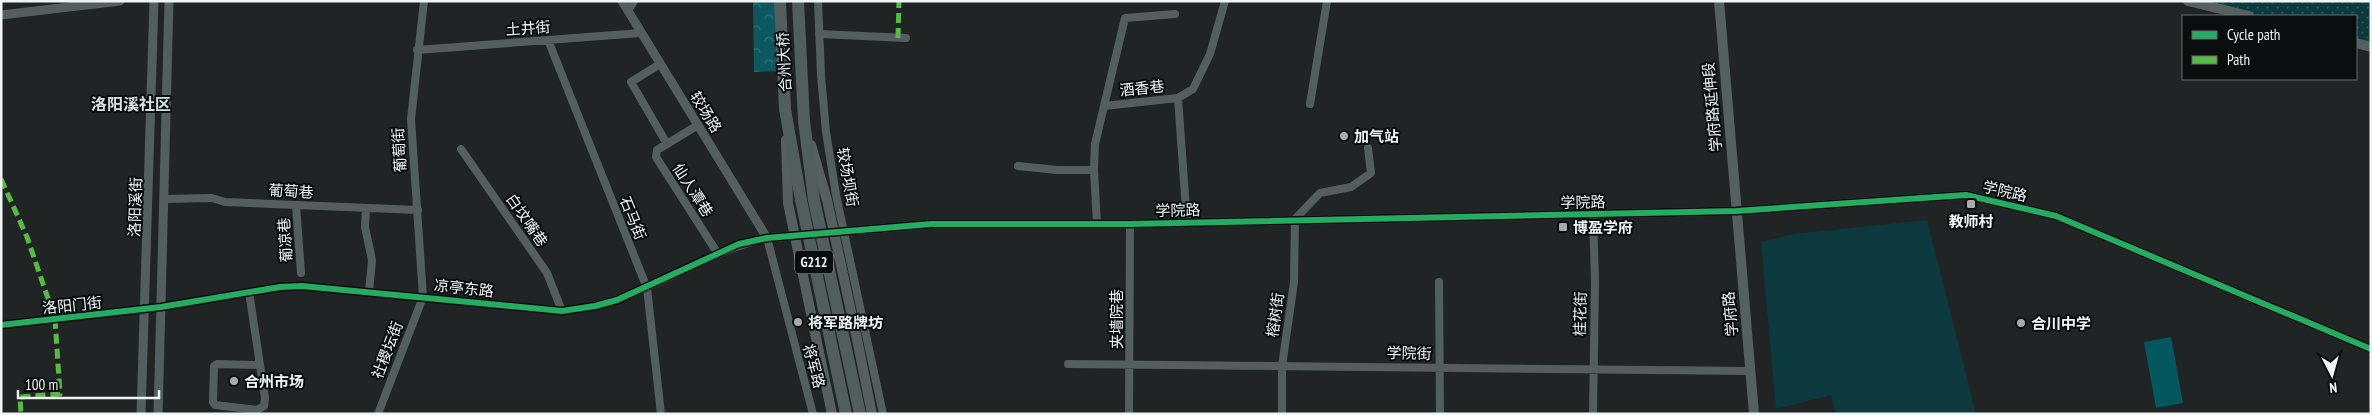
<svg xmlns="http://www.w3.org/2000/svg" width="2372" height="415" viewBox="0 0 2372 415" font-family="'PT Sans Narrow','Noto Sans SC',sans-serif">
  <style>
    .grass { fill: url(#grass-dots) }
    .forest { fill: url(#forest-crowns) }
    .garden { fill: #0c393d }
    .water { fill: #04575e }
    .lines { fill: none; stroke-linecap: round; stroke-linejoin: round }
    .minor { stroke: #555e5f; stroke-width: 8 }
    .tertiary { stroke: #555e5f; stroke-width: 9 }
    .secondary { stroke: #566060; stroke-width: 10 }
    .trunk { stroke: #525d5e; stroke-width: 12 }
    .secondary-bridge { stroke: #566060; stroke-width: 10 }
    .trunk-bridge { stroke: #525d5e; stroke-width: 12 }
    .quiet { stroke: #58b947; stroke-width: 5; stroke-dasharray: 10 5; stroke-linecap: butt }
    .cycleway-casing { stroke: #0b0e0e; stroke-width: 9 }
    .cycleway { stroke: #26ab63; stroke-width: 6 }
    .poi-dot { fill: #a7abab; stroke: #0b0e0e; stroke-width: 2 }
    .labels { text-anchor: middle; dominant-baseline: central; stroke-width: 4; stroke-linejoin: round; paint-order: stroke }
    .shield { fill: #0b0e0e; stroke: #abafaf; stroke-width: 1 }
    .shield-label { font-size: 14px; font-weight: bold; fill: #eff4f4 }
    .street-label { font-size: 15px; fill: #eff4f4; stroke: #0b0e0e }
    .poi-label { font-size: 15px; font-weight: bold; fill: #eff4f4; stroke: #0b0e0e; text-anchor: start }
    .neighbourhood-label { font-size: 16px; font-weight: bold; fill: #d9e2e3; stroke: #0b0e0e }
  </style>
  <defs>
    <pattern id="grass-dots" width="8" height="8" patternUnits="userSpaceOnUse" patternTransform="scale(1.25)"><rect width="8" height="8" fill="#0c393d"/><path d="M2 2h.1M6 6h.1" fill="none" stroke="#30565a" stroke-width="1.8" stroke-linecap="round"/></pattern>
    <pattern id="forest-crowns" width="20" height="18" patternUnits="userSpaceOnUse" patternTransform="scale(1.25)"><rect width="20" height="18" fill="#0d585f"/><path d="M2 6a3 3 0 1 1 6 0M12 15a3 3 0 1 1 6 0" fill="none" stroke="#317177"/></pattern>
  </defs>
  <rect width="100%" height="100%" fill="#202424"/>
  <path class="grass" d="M 2188,1 L 2371,1 L 2371,47 L 2356,43 L 2356,16 L 2249,16 Z"/>
  <path class="forest" d="M 753,1 L 781,1 L 783,71 L 754,72 Z"/>
  <path class="garden" d="M 1927,220 L 1976,414 L 1836,414 L 1831,395 L 1776,409 L 1761,242 L 1794,234 Z"/>
  <path class="water" d="M 2171,337 L 2183,403 L 2156,408 L 2144,342 Z"/>
  <g class="lines">
    <path class="minor" d="M 818,1 L 821,75 L 826,132 L 836,195 L 883,414
      M 628,11 L 634,1
      M 819,34 L 906,38
      M 548,40 L 647,288 L 661,414
      M 417,50 L 641,33
      M 660,64 L 631,82 L 667,144 L 698,125
      M 1178,98 L 1193,89 L 1210,54 L 1225,1
      M 1310,104 L 1327,1
      M 1104,106 L 1125,18 L 1175,14
      M 667,144 L 657,150 L 656,157 L 718,254
      M 461,149 L 547,273 L 562,311
      M 1018,166 L 1057,170 L 1094,170
      M 164,199 L 212,198 L 225,202 L 418,210
      M 296,205 L 301,273
      M 366,208 L 365,227 L 372,260 L 369,292
      M 1097,224 L 1094,170 L 1095,144 L 1104,106 L 1178,98 L 1187,223
      M 1439,282 L 1440,414
      M 249,292 L 265,398 L 264,406 L 257,410 L 215,405 L 213,402 L 214,366 L 217,364 L 260,365
      M 1,325 L 161,307 L 280,287 L 302,286 L 562,311 C 581,308 600,306 618,299 C 669,281 714,250 767,238 L 813,414
      M 1068,364 L 1750,371
      M 378,414 L 423,297 L 411,119 L 424,1
      M 1129,414 L 1130,224
      M 1282,414 L 1282,366 L 1294,282 L 1295,219 L 1320,193 L 1351,187 L 1371,173 L 1368,148
      M 1593,414 L 1595,281 L 1593,214"/>
    <path class="tertiary" d="M 622,1 L 767,238 L 802,235
      M 1,15 L 120,1
      M 827,233 L 931,224 L 1130,224 L 1736,211 L 1966,195 L 2056,216 L 2371,349
      M 141,414 L 154,1
      M 158,414 L 169,1"/>
    <path class="secondary" d="M 1719,1 L 1754,414
      M 2188,1 L 2249,16
      M 2356,43 L 2371,47
      M 858,344 L 872,414
      M 819,352 L 832,414"/>
    <path class="trunk" d="M 780,1 L 785,109
      M 798,1 L 804,121"/>
    <path class="secondary-bridge" d="M 786,140 L 788,203 L 819,352
      M 811,145 L 827,200 L 858,344"/>
    <path class="trunk-bridge" d="M 785,109 L 801,200 L 846,414
      M 804,121 L 814,200 L 860,414"/>
    <path class="quiet" d="M 898,38 L 899,1
      M 1,179 L 27,237 L 55,319 L 60,394 L 20,397 L 21,414"/>
    <g class="cycleway-casing">
      <path id="cycleway" d="M 1,325 L 161,307 L 280,287 L 302,286 L 562,311 L 595,306 L 617,300 L 739,244 L 767,238 L 931,224 L 1130,224 L 1736,211 L 1966,195 L 2056,216 L 2371,349"/>
    </g>
    <use href="#cycleway" class="cycleway"/>
  </g>
  <g class="poi-dot">
    <circle cx="1344" cy="136" r="5"/>
    <rect x="1966" y="199" width="10" height="10" rx="2.5"/>
    <rect x="1558" y="222" width="10" height="10" rx="2.5"/>
    <circle cx="798" cy="322" r="5"/>
    <circle cx="2021" cy="323" r="5"/>
    <circle cx="234" cy="381" r="5"/>
  </g>
  <g class="labels">
    <rect class="shield" x="795" y="250.5" width="38" height="23" rx="4"/>
    <g class="shield-label">
      <text x="814" y="262">G212</text>
    </g>
    <g class="street-label">
      <text transform="translate(528 28) rotate(-4)">土井街</text>
      <text transform="translate(784 62) rotate(-93)">合州大桥</text>
      <text transform="translate(1142 88) rotate(-6)">酒香巷</text>
      <text transform="translate(1712 107) rotate(-95)">学府路延伸段</text>
      <text transform="translate(706 112) rotate(58)">较场路</text>
      <text transform="translate(399 150) rotate(-94)">葡萄街</text>
      <text transform="translate(848 177) rotate(80)">较场坝街</text>
      <text transform="translate(693 190) rotate(57)">仙人潭巷</text>
      <text transform="translate(291 191) rotate(3)">葡萄巷</text>
      <text transform="translate(2005 191) rotate(13)">学院路</text>
      <text transform="translate(1583 202) rotate(-1)">学院路</text>
      <text transform="translate(135 207) rotate(-88)">洛阳溪街</text>
      <text transform="translate(1178 210) rotate(-1)">学院路</text>
      <text transform="translate(633 218) rotate(68)">石马街</text>
      <text transform="translate(527 220) rotate(55)">白坟嘴巷</text>
      <text transform="translate(285 240) rotate(-94)">葡凉巷</text>
      <text transform="translate(464 288) rotate(6)">凉亭东路</text>
      <text transform="translate(72 305) rotate(-6)">洛阳门街</text>
      <text transform="translate(1580 314) rotate(-89)">桂花街</text>
      <text transform="translate(1730 314) rotate(-95)">学府路</text>
      <text transform="translate(1275 315) rotate(-82)">榕树街</text>
      <text transform="translate(1116 319) rotate(-90)">夹墙院巷</text>
      <text transform="translate(387 350) rotate(-69)">社稷坛街</text>
      <text transform="translate(1409 353) rotate(1)">学院街</text>
      <text transform="translate(814 366) rotate(75)">将军路</text>
    </g>
    <g class="poi-label">
      <text x="1354" y="136">加气站</text>
      <text x="1971" y="221" text-anchor="middle">教师村</text>
      <text x="1573" y="227">博盈学府</text>
      <text x="808" y="322">将军路牌坊</text>
      <text x="2031" y="323">合川中学</text>
      <text x="244" y="381">合州市场</text>
    </g>
    <g class="neighbourhood-label">
      <text x="131" y="104">洛阳溪社区</text>
    </g>
  </g>
  <rect width="2372" height="415" fill="none" stroke="#eff4f4" stroke-width="5"/>
  <rect x="2182" y="15" width="175" height="65" fill="#0b0e0e" stroke="#666a6a"/>
  <rect x="2192" y="31" width="25" height="8" fill="#26ab63" stroke="#666a6a"/>
  <text x="2227" y="40" font-size="15" fill="#eff4f4">Cycle path</text>
  <rect x="2192" y="56" width="25" height="8" fill="#58b947" stroke="#666a6a"/>
  <text x="2227" y="65" font-size="15" fill="#eff4f4">Path</text>
  <g transform="translate(2332 375) rotate(174)" stroke="#0b0e0e" stroke-width="4" paint-order="stroke">
  <path d="M0-4L9 19L0 12L-9 19Z" fill="#eff4f4"/>
  <text y="-8" font-size="14" font-weight="bold" text-anchor="middle" fill="#eff4f4">N</text>
  </g>
  <path d="M18 390v8h141v-8" fill="none" stroke="#eff4f4" stroke-width="2.5"/>
  <text x="25" y="390" font-size="15" fill="#eff4f4" stroke="#0b0e0e" stroke-width="4" paint-order="stroke">100 m</text>
</svg>
